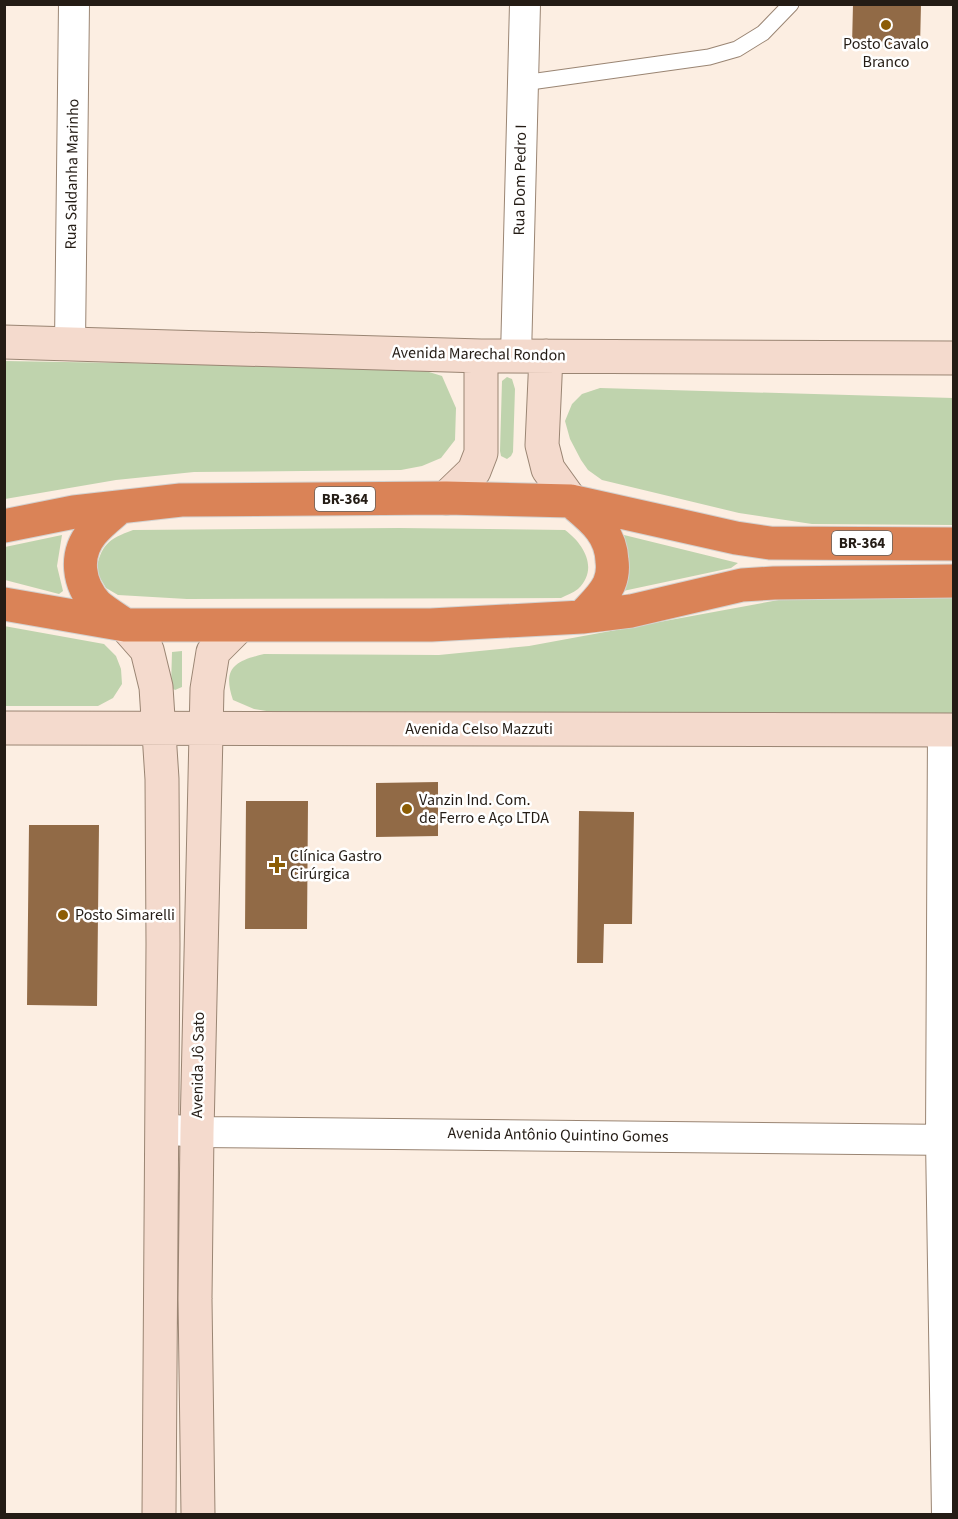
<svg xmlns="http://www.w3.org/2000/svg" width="958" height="1519" viewBox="0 0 958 1519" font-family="'Source Sans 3',sans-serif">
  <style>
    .green { fill: #bfd3ad }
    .building { fill: #916a46 }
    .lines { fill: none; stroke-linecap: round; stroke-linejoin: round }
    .lane-casing { stroke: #9a8573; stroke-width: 17 }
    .street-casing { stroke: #9a8573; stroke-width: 32 }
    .secondary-casing { stroke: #9a8573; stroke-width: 35 }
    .highway-casing { stroke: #d3d2d0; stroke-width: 35 }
    .lane { stroke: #fff; stroke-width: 15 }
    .street { stroke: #fff; stroke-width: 30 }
    .secondary { stroke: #f4dacd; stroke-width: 33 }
    .highway { stroke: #da8357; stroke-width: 33 }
    .poi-dot { fill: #8c5d05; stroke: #fff; stroke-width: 2 }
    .labels { text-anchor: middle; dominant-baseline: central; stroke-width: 5; stroke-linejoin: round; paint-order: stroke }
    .shield { fill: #fff; stroke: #66605b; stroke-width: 1.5 }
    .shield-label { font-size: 15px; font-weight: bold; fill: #241c15 }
    .poi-label { font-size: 16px; fill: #241c15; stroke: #fff; text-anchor: start }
    .street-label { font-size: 16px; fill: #241c15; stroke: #fff }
  </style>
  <rect width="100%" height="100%" fill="#fceee2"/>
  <path class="green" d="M 5,361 L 416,368 L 442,376 L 456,408 L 455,440 L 441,458 L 422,466 L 401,470 L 194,472 L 116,480 L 5,499 Z
    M 507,377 L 512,379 L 515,389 L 513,452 L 511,456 L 507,459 L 501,456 L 500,451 L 502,381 Z
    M 600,388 L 953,398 L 953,525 L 812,524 L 739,513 L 602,480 L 588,470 L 581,460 L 570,439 L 565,421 L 572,404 L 582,394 Z
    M 399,528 L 565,530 C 584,544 599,569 578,589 C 573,593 566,595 561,598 L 187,599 L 118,595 L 106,588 L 96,571 C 101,545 108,539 133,530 Z
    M 62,535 L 57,566 L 63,591 L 59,594 L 5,580 L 5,547 Z
    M 624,535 L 738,563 L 731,568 L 623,591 L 629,560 Z
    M 953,596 L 953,714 L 285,714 L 254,709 L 233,700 C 222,668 235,661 264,654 L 439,655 L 529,646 L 795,597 Z
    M 4,626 L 104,644 L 116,656 L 121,669 L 122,684 L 113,698 L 98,706 L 5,706 Z
    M 182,651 L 182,687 L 175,690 L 171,687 L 172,652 Z"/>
  <path class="building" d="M 853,4 L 921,4 L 920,47 L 852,46 Z
    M 438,782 L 438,836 L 376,837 L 376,783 Z
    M 246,801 L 308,801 L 307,929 L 245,929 Z
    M 579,811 L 634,812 L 632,924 L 604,924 L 603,963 L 577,963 Z
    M 29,825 L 99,825 L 97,1006 L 27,1005 Z"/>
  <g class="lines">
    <g class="lane-casing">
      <path id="lane" d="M 523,83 L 709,57 L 737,49 L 763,33 L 791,4"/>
    </g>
    <g class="street-casing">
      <path id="street" d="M 70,343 L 74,4
        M 516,356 L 525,4
        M 943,730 L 941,1140 L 947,1514
        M 162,1129 L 197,1132 L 954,1140"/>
    </g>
    <g class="secondary-casing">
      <path id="secondary" d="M 4,342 L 481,356 L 954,358
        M 546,356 L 542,445 L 548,469 L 571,501
        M 446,498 L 474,471 L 481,453 L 481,356
        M 125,625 L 147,650 L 156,687 L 162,779 L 163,944 L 159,1514
        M 4,728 L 954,730
        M 198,1514 L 195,1299 L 197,1132 L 207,689 L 213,652 L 239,626"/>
    </g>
    <g class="highway-casing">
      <path id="highway" d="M 571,501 C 591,518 611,532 612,561 C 613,568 612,577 609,584 C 603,597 591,607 582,617
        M 120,507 C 111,515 100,523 92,533 C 74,555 78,584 97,605 C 105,612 115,618 124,624
        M 4,526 L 74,512 L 181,500 L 446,498 L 571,501 L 736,538 L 770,543 L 954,544
        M 4,604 L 125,625 L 431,625 L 582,617 L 631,611 L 742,585 L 774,583 L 954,581"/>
    </g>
    <use href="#lane" class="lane"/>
    <use href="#street" class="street"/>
    <use href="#secondary" class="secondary"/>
    <use href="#highway" class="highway"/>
  </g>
  <g class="poi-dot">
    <circle cx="886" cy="25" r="6"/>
    <circle cx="407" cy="809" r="6"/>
    <path d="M274 856h6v6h6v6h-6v6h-6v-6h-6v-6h6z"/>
    <circle cx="63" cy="915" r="6"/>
  </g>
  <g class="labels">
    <g class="shield">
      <rect x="315" y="487" width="60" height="24" rx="4.5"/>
      <rect x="832" y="531" width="60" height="24" rx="4.5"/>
    </g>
    <g class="shield-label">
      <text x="345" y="499">BR-364</text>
      <text x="862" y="543">BR-364</text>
    </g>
    <g class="poi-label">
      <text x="886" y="44" text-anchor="middle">Posto Cavalo<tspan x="886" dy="18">Branco</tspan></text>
      <text x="419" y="800">Vanzin Ind. Com.<tspan x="419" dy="18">de Ferro e Aço LTDA</tspan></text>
      <text x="290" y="856">Clínica Gastro<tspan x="290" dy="18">Cirúrgica</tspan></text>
      <text x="75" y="915">Posto Simarelli</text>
    </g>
    <g class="street-label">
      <text transform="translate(72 174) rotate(-89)">Rua Saldanha Marinho</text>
      <text transform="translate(520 180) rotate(-89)">Rua Dom Pedro I</text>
      <text transform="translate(479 354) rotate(1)">Avenida Marechal Rondon</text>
      <text x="479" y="729">Avenida Celso Mazzuti</text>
      <text transform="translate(198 1065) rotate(-89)">Avenida Jô Sato</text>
      <text transform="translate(558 1135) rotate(1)">Avenida Antônio Quintino Gomes</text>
    </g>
  </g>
  <rect width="958" height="1519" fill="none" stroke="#241c15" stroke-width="12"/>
</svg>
